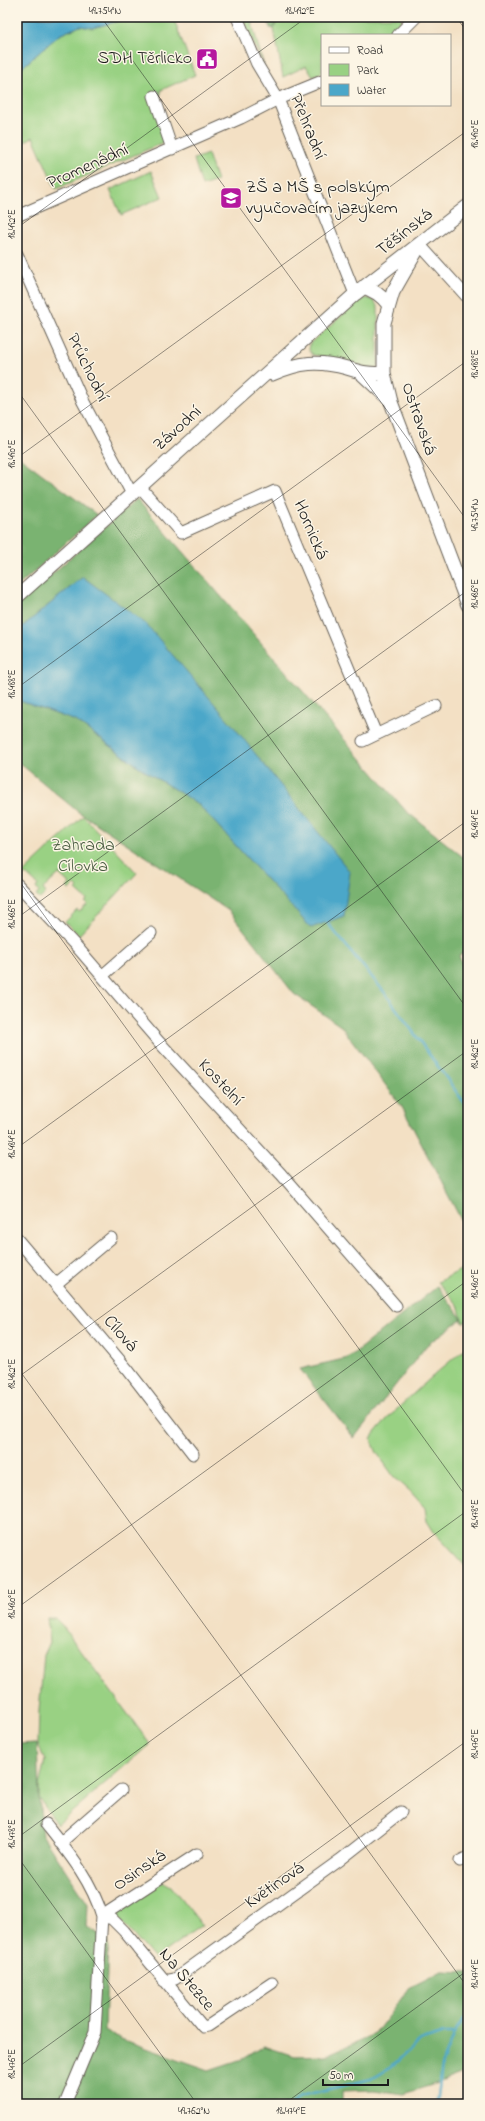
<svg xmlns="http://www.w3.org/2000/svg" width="485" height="2121" viewBox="0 0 485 2121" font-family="'Indie Flower',sans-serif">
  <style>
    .green { fill: #99d183; stroke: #5a7650 }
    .forest { fill: #7ab371; stroke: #4b6846 }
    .water { fill: #4ba7c9; stroke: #346272 }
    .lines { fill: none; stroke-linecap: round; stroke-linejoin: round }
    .stream { stroke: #4ba7c9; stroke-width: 2.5 }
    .minor-casing { stroke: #676157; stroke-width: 13 }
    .major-casing { stroke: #676157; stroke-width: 15 }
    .minor { stroke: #fff; stroke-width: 11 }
    .major { stroke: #fff; stroke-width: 13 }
    .ticks { fill: none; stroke: #1c1c1c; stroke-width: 1; stroke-opacity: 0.45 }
    .labels { text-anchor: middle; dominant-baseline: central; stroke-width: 3; stroke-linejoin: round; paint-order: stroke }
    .poi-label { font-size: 18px; fill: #1c1c1c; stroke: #fcf5e5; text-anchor: end }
    .street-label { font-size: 18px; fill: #1c1c1c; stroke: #fcf5e5 }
    .park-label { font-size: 18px; fill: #485b40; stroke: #fcf5e5 }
    .neatline { fill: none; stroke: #1c1c1c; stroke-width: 1.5 }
    .ticks-label { font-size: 10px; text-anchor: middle; fill: #1c1c1c }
  </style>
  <rect width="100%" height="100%" fill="#fcf5e5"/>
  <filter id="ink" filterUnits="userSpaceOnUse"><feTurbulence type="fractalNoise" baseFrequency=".025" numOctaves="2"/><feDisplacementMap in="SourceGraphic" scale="8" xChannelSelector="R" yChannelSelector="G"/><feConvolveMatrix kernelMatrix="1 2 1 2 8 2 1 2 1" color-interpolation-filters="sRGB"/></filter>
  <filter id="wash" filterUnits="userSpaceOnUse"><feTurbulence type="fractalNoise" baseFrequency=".012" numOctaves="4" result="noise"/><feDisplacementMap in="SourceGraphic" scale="16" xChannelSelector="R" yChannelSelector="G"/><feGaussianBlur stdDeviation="0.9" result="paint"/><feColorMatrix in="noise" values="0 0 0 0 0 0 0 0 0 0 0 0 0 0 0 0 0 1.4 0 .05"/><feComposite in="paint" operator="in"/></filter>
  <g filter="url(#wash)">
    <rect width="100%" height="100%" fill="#f3e0c4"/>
    <path class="green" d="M 125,17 L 173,17 L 195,75 L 161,90 L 161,94 L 152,99 L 167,141 L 56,189 L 33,137 L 17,146 L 17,72 L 59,35 L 80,26 L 92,28 L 119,21 Z
      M 242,17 L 250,17 L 264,66 Z
      M 278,17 L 400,17 L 402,20 L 387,35 L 322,35 L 322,72 L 313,77 L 306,66 L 283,77 L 274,29 Z
      M 208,154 L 217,181 L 202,186 L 194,159 Z
      M 151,171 L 162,197 L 121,215 L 110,190 Z
      M 366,298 L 373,300 L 378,307 L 378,367 L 367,369 L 343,360 L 313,355 L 309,350 L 310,343 L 360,300 Z
      M 83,816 L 137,873 L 79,935 L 65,922 L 77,910 L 79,912 L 88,904 L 85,902 L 87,900 L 76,890 L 78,888 L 75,885 L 69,890 L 67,887 L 70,884 L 59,874 L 43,889 L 46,893 L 40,899 L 36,896 L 39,892 L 36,888 L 38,885 L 26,874 L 24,876 L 22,874 Z
      M 468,1266 L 468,1320 L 463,1323 L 458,1305 L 438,1282 Z
      M 468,1343 L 468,1569 L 434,1532 L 427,1521 L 425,1508 L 410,1491 L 394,1477 L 377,1453 L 371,1439 C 375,1426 450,1360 465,1349 Z
      M 47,1618 L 55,1618 L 61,1624 L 150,1744 L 57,1825 L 39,1798 L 39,1786 L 45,1760 L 38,1745 L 39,1711 L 44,1655 L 50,1642 Z
      M 162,1881 L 171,1886 L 202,1925 L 154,1959 L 115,1914 Z"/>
    <path class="forest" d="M 267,17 L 278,17 L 274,29 L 270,28 Z
      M 17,455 L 97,515 L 17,587 Z
      M 137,499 L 406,811 L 468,861 L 468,951 L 459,955 L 468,982 L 468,1233 L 402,1107 L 342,1027 L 294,994 L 229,911 L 77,811 L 17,761 L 17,700 L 76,721 L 145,771 L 198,804 L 311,928 L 103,593 L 83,577 L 17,631 L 17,605 Z
      M 438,1286 L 462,1319 L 427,1345 L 354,1438 L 300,1369 L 348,1358 Z
      M 37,1743 L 39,1798 L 43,1836 L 88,1904 L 87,1927 L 108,1939 L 105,2030 L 121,2039 L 209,2070 L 245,2058 L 264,2046 L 294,2056 L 326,2055 L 375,2034 L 409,1988 L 442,1971 L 468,1972 L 468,2071 L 432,2085 L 403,2094 L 375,2090 L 342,2091 L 342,2104 L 17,2104 L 17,1744 Z"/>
    <path class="water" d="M 17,17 L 125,17 L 119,21 L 92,28 L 80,26 L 59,35 L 17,72 Z
      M 83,577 L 146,624 L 230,722 L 350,872 L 344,916 L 311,928 L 198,804 L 145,771 L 76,721 L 17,700 L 17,631 Z"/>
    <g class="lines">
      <path class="stream" d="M 325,920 L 385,993 L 468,1108
        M 291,2104 L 300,2096 L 371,2079 L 392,2066 L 418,2042 L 443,2033 L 454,2033
        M 436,2104 L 441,2066 L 454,2033 L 468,2013"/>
    </g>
  </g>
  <g filter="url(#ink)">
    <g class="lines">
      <g class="minor-casing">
        <path id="minor" d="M 237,17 L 257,64 L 278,99 L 355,294
          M 398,35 L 416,17
          M 154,96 L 172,149
          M 17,216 L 241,118 L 278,99 L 322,81
          M 420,245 L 468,298
          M 17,254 L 83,402 L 132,494
          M 140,487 L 181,533 L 275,491 L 376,734
          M 363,741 L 436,706
          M 17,884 L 77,947 L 159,1042 L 281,1174 L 396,1306
          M 102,976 L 151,933
          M 17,1239 L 128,1370 L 193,1454
          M 56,1284 L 111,1238
          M 46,1824 C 68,1852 92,1881 102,1916 L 95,2032 L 65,2104
          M 60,1843 L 121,1790
          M 460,1861 L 468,1857
          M 102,1916 L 112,1919 L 124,1931 L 203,2027 L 208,2026 L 272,1983
          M 102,1916 L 197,1854
          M 164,1981 L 175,1979 L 194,1965 L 340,1860 L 401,1812"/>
      </g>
      <g class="major-casing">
        <path id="major" d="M 417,250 L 393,292 L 384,323 L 384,373 L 391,402 L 468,605
          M 363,287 C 374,290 381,295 388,304
          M 361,373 L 391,401
          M 272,374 C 300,362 318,360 347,368 C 360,372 370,375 384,373
          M 17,597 L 355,294 L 468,206"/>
      </g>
      <use href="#minor" class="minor"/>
      <use href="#major" class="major"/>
    </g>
  </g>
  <path class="ticks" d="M 101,17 L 468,522M 456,17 L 468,33M 17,228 L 307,17M 17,390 L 468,1010M 17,458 L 468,130M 17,688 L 468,360M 17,878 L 468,1499M 17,918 L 468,590M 17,1148 L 468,820M 17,1367 L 468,1988M 17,1378 L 468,1050M 17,1608 L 468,1280M 17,1838 L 468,1510M 17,1856 L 197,2104M 17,2068 L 468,1740M 284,2104 L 468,1970"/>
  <defs>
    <g id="civic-square" transform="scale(1.15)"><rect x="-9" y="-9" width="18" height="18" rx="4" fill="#b5179e" stroke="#fcf5e5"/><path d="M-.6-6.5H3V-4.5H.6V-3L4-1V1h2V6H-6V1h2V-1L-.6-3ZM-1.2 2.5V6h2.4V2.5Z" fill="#fff"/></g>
    <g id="school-square" transform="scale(1.15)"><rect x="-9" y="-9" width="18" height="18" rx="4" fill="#b5179e" stroke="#fcf5e5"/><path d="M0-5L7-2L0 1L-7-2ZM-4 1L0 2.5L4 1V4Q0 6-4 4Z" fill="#fff"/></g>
  </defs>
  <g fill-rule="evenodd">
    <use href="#civic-square" x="207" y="59"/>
    <use href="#school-square" x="231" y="198"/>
  </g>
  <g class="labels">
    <g class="poi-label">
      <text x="192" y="59">SDH Těrlicko</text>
      <text x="246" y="188" text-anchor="start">ZŠ a MŠ s polským<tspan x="246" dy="21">vyučovacím jazykem</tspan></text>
    </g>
    <g class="street-label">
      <text transform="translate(307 127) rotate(68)">Přehradní</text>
      <text transform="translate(88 167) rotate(-24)">Promenádní</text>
      <text transform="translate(405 233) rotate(-38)">Těšínská</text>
      <text transform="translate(87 368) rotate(64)">Průchodní</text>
      <text transform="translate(418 419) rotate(71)">Ostravská</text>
      <text transform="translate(178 429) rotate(-42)">Závodní</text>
      <text transform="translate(310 530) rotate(67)">Hornická</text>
      <text transform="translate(220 1083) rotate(47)">Kostelní</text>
      <text transform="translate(120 1334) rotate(49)">Cílová</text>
      <text transform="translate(140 1871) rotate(-34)">Osinská</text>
      <text transform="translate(275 1886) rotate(-35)">Květinová</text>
      <text transform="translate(186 1980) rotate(50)">Na Stezce</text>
    </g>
    <g class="park-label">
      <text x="83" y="846">Zahrada<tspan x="83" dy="21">Cílovka</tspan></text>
    </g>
  </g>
  <rect width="485" height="2121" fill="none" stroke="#fcf5e5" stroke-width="44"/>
  <rect x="321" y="34" width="130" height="72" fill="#fcf5e5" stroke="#a29e95"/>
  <rect x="329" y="47" width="20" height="6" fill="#ffffff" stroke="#a29e95"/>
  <text x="357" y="54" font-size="12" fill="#1c1c1c">Road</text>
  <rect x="329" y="64" width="20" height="12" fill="#99d183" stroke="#a29e95"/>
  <text x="357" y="74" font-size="12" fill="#1c1c1c">Park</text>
  <rect x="329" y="84" width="20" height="12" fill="#4ba7c9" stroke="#a29e95"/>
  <text x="357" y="94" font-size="12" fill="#1c1c1c">Water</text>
  <path d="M323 2079v6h65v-6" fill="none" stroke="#1c1c1c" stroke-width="2"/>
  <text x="329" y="2079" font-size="12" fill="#1c1c1c" stroke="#fcf5e5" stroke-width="3" paint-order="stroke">50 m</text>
  <rect x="22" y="22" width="441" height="2077" class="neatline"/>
  <g class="ticks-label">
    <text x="105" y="14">49.754°N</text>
    <text x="300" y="14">18.492°E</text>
    <text transform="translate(474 134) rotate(-90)" y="4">18.490°E</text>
    <text transform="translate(11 224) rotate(-90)" y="4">18.492°E</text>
    <text transform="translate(474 364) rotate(-90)" y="4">18.488°E</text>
    <text transform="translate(11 454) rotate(-90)" y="4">18.490°E</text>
    <text transform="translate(474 515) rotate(-90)" y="4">49.754°N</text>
    <text transform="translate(474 594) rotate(-90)" y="4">18.486°E</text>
    <text transform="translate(11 684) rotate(-90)" y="4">18.488°E</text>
    <text transform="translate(474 824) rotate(-90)" y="4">18.484°E</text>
    <text transform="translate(11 914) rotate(-90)" y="4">18.486°E</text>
    <text transform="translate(474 1054) rotate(-90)" y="4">18.482°E</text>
    <text transform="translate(11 1144) rotate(-90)" y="4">18.484°E</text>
    <text transform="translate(474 1284) rotate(-90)" y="4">18.480°E</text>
    <text transform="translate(11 1374) rotate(-90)" y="4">18.482°E</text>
    <text transform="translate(474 1514) rotate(-90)" y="4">18.478°E</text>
    <text transform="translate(11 1604) rotate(-90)" y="4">18.480°E</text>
    <text transform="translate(474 1744) rotate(-90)" y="4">18.476°E</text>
    <text transform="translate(11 1834) rotate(-90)" y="4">18.478°E</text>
    <text transform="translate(474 1974) rotate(-90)" y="4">18.474°E</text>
    <text transform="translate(11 2064) rotate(-90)" y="4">18.476°E</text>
    <text x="194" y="2114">49.762°N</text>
    <text x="291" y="2114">18.474°E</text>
  </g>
</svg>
